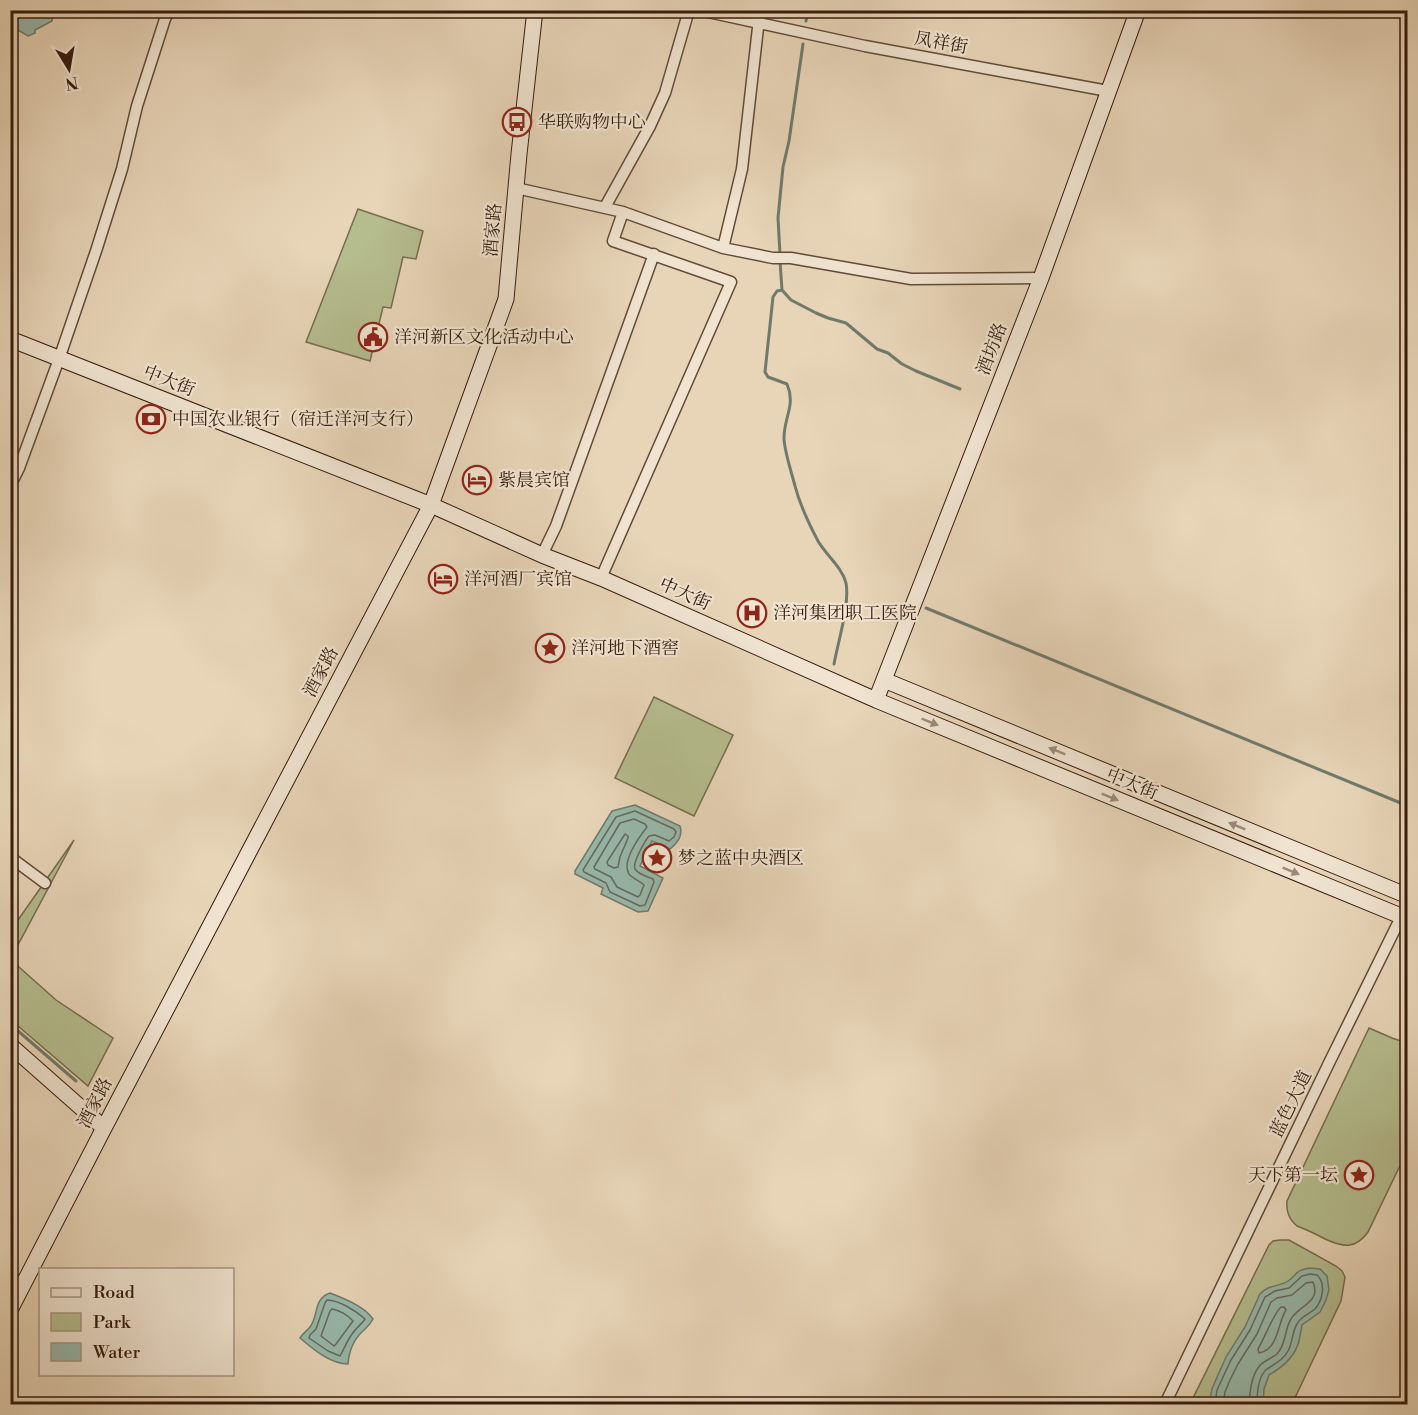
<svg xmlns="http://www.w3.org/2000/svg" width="1418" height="1415" viewBox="0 0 1418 1415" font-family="'Libre Bodoni','Noto Serif SC',serif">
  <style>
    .green { fill: #b5bd8f; stroke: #766c4e; stroke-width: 1.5 }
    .water { fill: #97b9ac; stroke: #707a6c; stroke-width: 1.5 }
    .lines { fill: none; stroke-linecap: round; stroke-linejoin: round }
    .shore { stroke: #666a5c; stroke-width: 1.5 }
    .stream { stroke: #707a6c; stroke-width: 3 }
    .street-casing { stroke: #624a38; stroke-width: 13 }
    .secondary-casing { stroke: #361b0d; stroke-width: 17 }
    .street { stroke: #f0e4d1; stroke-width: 10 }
    .secondary { stroke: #f0e4d1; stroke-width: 15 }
    .oneway { fill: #9c8a79 }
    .labels { text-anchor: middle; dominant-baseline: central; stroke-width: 4.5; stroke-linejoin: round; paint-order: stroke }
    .street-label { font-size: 18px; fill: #361b0d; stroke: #f0e4d1 }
    .poi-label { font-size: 18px; fill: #361b0d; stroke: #f0e4d1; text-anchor: start }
  </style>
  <rect width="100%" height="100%" fill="#e8d5b8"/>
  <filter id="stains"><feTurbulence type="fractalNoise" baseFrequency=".00333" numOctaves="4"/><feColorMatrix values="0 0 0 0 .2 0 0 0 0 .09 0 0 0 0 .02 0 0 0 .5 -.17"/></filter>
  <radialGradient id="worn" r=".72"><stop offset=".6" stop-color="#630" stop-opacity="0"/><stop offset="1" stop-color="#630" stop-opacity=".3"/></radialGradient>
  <path class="green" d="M 358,209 L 423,231 L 416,259 L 403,257 L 391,308 L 383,307 L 370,361 L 306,342 Z
    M 654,697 L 733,735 L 694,816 L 615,778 Z
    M 74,840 L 11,958 L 19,967 L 56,1000 L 113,1038 L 88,1086 L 11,1020 L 11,930 Z
    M 1369,1028 L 1392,1038 L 1407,1043 L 1407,1151 L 1368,1232 C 1355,1250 1343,1247 1325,1239 C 1316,1234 1307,1230 1297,1226 C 1289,1219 1286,1212 1287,1201 Z
    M 1280,1240 L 1289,1240 L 1336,1266 L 1342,1271 L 1345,1277 L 1341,1301 L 1292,1404 L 1190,1404 L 1269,1245 L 1273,1241 Z"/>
  <path class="water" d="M 10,11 L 11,10 L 54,11 L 52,21 L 35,30 L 35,33 L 28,36 L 18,30 L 11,29 Z
    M 635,805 L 680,826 C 683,836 678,842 670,849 L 652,841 L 640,866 L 663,878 L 648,911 L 638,912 L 601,894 L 603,888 L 575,874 L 575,871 L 612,811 Z
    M 1309,1268 L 1320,1269 L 1327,1276 L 1329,1290 L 1326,1300 L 1320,1312 L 1302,1325 C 1301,1331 1300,1335 1299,1341 C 1295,1357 1283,1367 1269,1375 L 1264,1389 L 1263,1404 L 1209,1404 L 1212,1389 L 1218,1375 L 1226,1357 L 1245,1327 L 1260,1294 C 1269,1284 1279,1287 1288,1281 C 1298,1274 1294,1271 1309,1268 Z
    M 330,1293 C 345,1299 364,1306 373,1319 C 370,1325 367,1327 363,1331 C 353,1340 349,1351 348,1364 C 330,1364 313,1349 300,1338 C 303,1333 307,1331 310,1327 C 319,1315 313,1299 330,1293 Z"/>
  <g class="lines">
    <path class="shore" d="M 635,811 L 674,829 L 676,832 L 674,837 L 669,841 L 655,835 L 649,836 C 645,841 632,863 635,869 C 638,874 648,877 653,879 L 654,882 L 645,905 L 640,906 L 610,892 L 606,883 L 584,872 L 583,870 L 616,817 Z
      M 634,819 L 645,824 L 647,827 C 640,836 621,861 629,874 C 633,879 640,881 644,885 L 640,895 L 638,897 L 617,887 L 611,877 L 595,869 L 594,867 L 620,823 Z
      M 625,834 L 628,836 L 628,838 L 620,857 L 618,867 L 614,868 L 608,865 L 607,862 Z
      M 327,1300 C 339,1300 356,1311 365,1319 C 362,1324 356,1328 352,1334 C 347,1341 344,1349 340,1356 L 328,1351 L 309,1338 L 310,1335 L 316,1329 L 325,1303 Z
      M 1281,1307 L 1284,1307 L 1286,1310 C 1277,1324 1279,1349 1259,1353 L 1258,1349 C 1264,1339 1274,1313 1281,1307 Z
      M 332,1309 C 339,1310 348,1315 353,1321 L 336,1344 L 334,1346 L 321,1336 L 330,1311 Z
      M 1215,1404 L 1217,1390 L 1223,1377 L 1231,1360 L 1250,1330 L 1265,1297 L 1275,1291 L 1289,1288 L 1302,1276 L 1310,1274 L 1317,1275 C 1326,1283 1323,1300 1315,1309 C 1309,1314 1300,1317 1297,1324 C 1292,1332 1293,1342 1288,1351 C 1283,1360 1276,1363 1267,1369 C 1258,1376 1257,1394 1257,1404
      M 1223,1404 L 1225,1392 L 1230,1380 L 1238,1364 L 1257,1334 L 1271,1302 L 1277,1298 L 1292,1295 L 1306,1283 L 1313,1282 C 1322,1302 1298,1306 1291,1319 C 1284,1330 1287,1343 1277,1354 C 1271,1359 1262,1361 1258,1368 C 1251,1378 1250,1392 1249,1404"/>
    <path class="stream" d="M 806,21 L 808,10
      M 780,254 L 778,218 L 783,167 L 789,141 L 803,44
      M 780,261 L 782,290 L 791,300 L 816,313 L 828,318 L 846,323 L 877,349 L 888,353 L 902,364 L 916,371 L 960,389
      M 782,290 L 777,291 L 773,297 L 765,372 L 768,377 L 787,384 C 796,405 784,417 784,438 C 784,450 792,474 795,486 C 800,505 809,524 818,541 C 826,555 842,567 846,583 C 850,604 838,642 834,664
      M 926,608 L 1408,806
      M 10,1024 L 76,1081"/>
    <g class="street-casing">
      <path id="street" d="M 699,10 L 865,46 L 1108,91
        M 516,188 L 623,212 L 723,248 L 773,258 L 791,258 L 911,279 L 1041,278
        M 605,207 L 650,126 L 665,93 L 689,10
        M 723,248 L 742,169 L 760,10
        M 10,486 L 19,468 L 59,359 L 96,251 L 122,169 L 137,106 L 165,19 L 169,10
        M 542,555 L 556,526 L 654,254
        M 601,578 L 731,282 L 613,241 L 623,212
        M 10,857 L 45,883
        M 1165,1404 L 1329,1063 L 1401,917"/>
    </g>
    <g class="secondary-casing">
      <path id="secondary" d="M 10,339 L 431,505 L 542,555 L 601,578 L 876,700 L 1408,919
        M 884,680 L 1408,896
        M 876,700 L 1041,278 L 1138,10
        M 10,1045 L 104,1128
        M 10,1310 L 104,1128 L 431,505 L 506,299 L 519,154 L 535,10"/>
    </g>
    <use href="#street" class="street"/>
    <use href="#secondary" class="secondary"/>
  </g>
  <defs><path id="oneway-solid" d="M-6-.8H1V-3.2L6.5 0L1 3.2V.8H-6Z" transform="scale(1.5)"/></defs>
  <g class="oneway">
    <use href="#oneway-solid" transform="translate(930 722) rotate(22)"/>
    <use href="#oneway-solid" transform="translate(1057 751) rotate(-158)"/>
    <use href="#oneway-solid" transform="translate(1110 797) rotate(22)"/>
    <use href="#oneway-solid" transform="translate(1237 826) rotate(-158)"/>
    <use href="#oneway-solid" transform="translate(1291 871) rotate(22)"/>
  </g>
  <defs>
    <g id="bus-ring" transform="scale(1.5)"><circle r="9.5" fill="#f0e4d1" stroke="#8f2418" stroke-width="1.5"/><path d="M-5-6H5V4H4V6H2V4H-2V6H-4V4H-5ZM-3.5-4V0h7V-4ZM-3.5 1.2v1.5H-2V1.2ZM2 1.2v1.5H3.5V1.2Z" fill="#8f2418"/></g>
    <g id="civic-ring" transform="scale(1.5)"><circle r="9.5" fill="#f0e4d1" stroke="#8f2418" stroke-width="1.5"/><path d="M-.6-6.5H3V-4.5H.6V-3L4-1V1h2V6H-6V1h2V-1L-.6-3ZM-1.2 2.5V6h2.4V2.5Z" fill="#8f2418"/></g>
    <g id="bank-ring" transform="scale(1.5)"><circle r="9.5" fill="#f0e4d1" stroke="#8f2418" stroke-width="1.5"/><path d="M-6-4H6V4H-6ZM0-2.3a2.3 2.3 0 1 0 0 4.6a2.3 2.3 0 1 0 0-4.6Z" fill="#8f2418"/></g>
    <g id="hotel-ring" transform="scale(1.5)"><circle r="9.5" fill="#f0e4d1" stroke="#8f2418" stroke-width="1.5"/><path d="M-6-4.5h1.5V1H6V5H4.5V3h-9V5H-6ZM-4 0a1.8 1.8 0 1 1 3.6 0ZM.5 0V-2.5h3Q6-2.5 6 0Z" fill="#8f2418"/></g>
    <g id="hospital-ring" transform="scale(1.5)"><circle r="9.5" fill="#f0e4d1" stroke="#8f2418" stroke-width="1.5"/><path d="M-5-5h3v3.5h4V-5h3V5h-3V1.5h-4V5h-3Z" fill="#8f2418"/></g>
    <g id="sight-ring" transform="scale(1.5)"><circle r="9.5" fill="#f0e4d1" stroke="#8f2418" stroke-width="1.5"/><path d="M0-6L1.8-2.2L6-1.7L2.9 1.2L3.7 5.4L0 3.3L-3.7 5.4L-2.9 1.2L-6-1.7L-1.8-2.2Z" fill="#8f2418"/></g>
  </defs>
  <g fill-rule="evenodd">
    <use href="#bus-ring" x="517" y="122"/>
    <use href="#civic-ring" x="373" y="337"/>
    <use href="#bank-ring" x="151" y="419"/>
    <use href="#hotel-ring" x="477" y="480"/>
    <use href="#hotel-ring" x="443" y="579"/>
    <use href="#hospital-ring" x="752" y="613"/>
    <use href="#sight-ring" x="550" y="648"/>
    <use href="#sight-ring" x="657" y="858"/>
    <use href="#sight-ring" x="1359" y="1175"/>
  </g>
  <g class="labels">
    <g class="street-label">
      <text transform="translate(941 43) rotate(10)">凤祥街</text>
      <text transform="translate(493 230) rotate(-85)">酒家路</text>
      <text transform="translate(992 349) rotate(-69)">酒坊路</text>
      <text transform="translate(169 381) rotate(22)">中大街</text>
      <text transform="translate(685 594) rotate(24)">中大街</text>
      <text transform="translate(321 672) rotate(-62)">酒家路</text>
      <text transform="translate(1132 784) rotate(22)">中大街</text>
      <text transform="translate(95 1103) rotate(-63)">酒家路</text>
      <text transform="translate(1291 1104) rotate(-64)">蓝色大道</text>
    </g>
    <g class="poi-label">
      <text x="538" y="122">华联购物中心</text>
      <text x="394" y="337">洋河新区文化活动中心</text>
      <text x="172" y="419">中国农业银行（宿迁洋河支行）</text>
      <text x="498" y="480">紫晨宾馆</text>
      <text x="464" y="579">洋河酒厂宾馆</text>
      <text x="773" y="613">洋河集团职工医院</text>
      <text x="571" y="648">洋河地下酒窖</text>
      <text x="678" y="858">梦之蓝中央酒区</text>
      <text x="1338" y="1175" text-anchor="end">天下第一坛</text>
    </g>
  </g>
  <rect width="1418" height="1415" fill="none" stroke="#e8d5b8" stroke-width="36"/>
  <rect x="12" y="12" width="1394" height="1391" fill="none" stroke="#361b0d" stroke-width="3"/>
  <rect x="18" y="18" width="1382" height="1379" fill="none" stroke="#361b0d" stroke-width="1.5"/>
  <rect x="39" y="1268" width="195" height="108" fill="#f0e4d1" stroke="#a69483" stroke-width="1.5"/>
  <rect x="51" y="1288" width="30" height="9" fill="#f0e4d1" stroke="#a69483" stroke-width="1.5"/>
  <text x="93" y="1298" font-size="18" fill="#361b0d">Road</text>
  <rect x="51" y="1313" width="30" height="18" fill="#b5bd8f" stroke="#a69483" stroke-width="1.5"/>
  <text x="93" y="1328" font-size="18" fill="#361b0d">Park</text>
  <rect x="51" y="1343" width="30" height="18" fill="#97b9ac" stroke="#a69483" stroke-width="1.5"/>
  <text x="93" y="1358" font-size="18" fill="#361b0d">Water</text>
  <g transform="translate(69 69) rotate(169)" stroke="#f0e4d1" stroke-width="4.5" paint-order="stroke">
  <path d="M0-4.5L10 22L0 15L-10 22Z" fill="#361b0d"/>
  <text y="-9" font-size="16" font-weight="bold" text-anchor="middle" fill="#361b0d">N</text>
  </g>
  <rect width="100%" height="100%" filter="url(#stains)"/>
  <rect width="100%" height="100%" fill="url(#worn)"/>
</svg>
